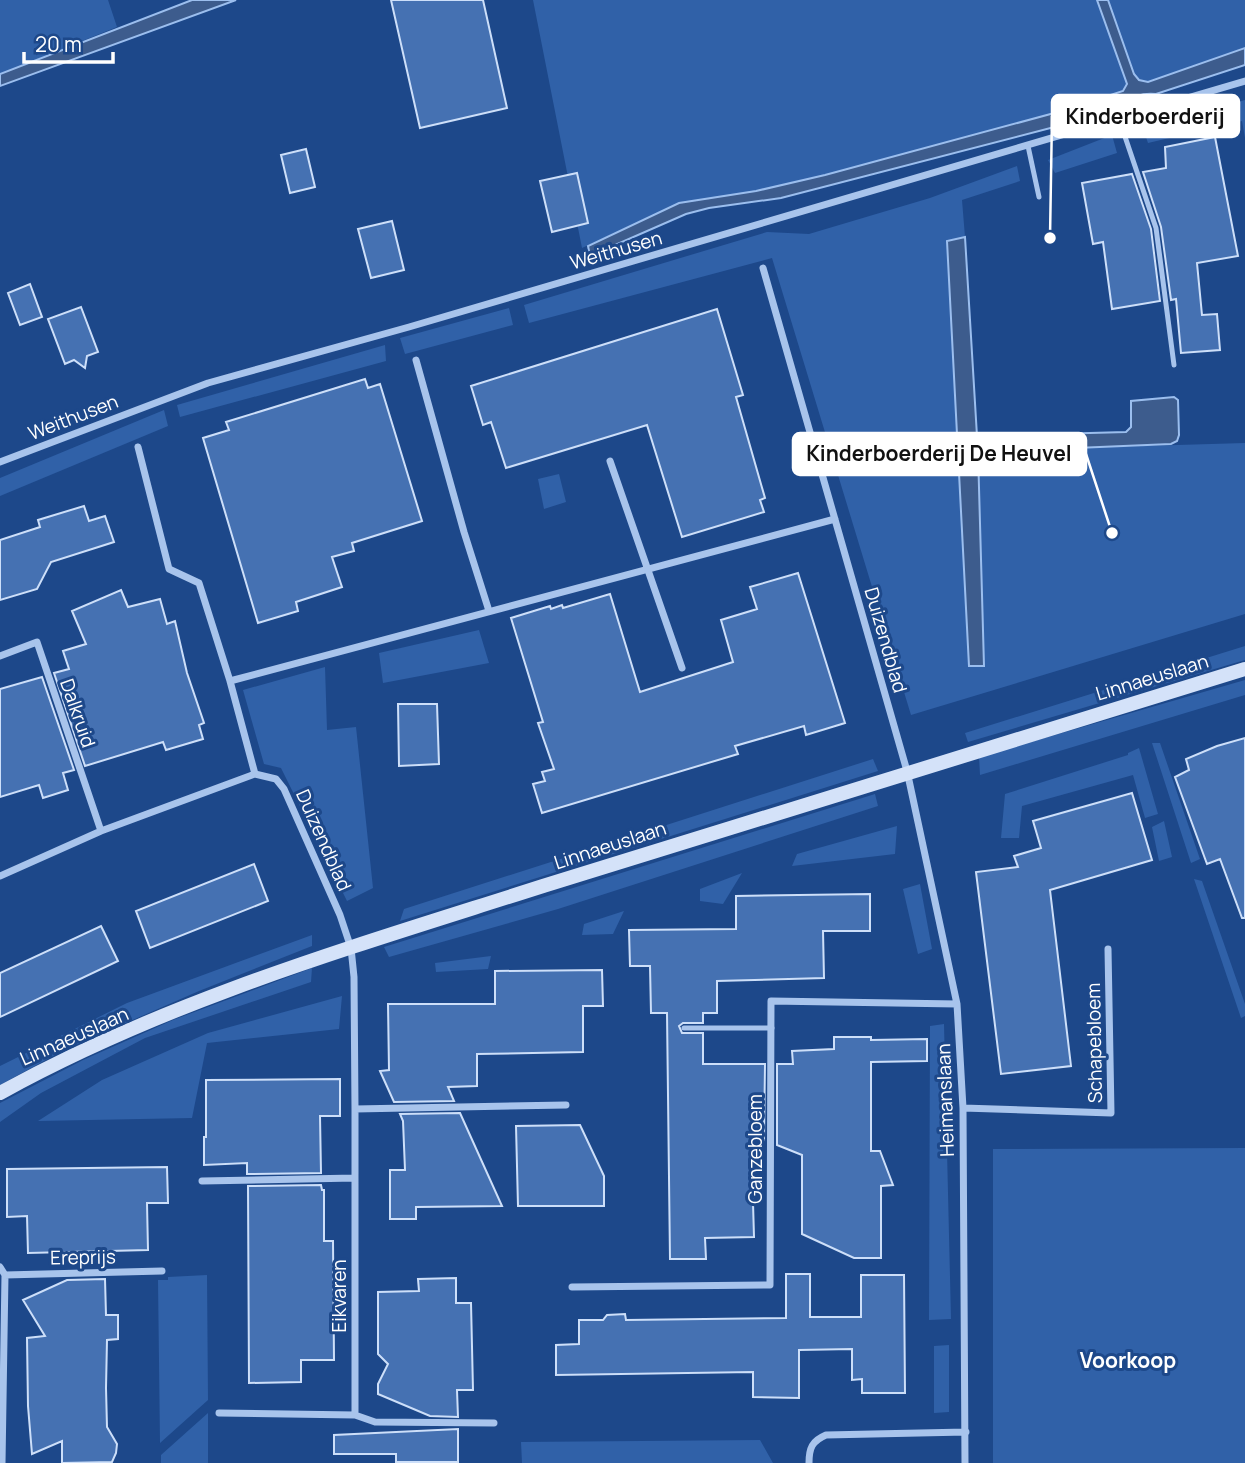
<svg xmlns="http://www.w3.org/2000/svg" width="1245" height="1463" viewBox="0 0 1245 1463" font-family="Manrope,sans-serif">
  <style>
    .green { fill: #3061a8 }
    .water { fill: #3d5c8d; stroke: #9bbeee; stroke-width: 2 }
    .building { fill: #4571b2; stroke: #cddff9; stroke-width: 2 }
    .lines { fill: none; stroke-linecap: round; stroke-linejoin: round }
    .lane { stroke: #a8c4ec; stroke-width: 5 }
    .street { stroke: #a8c4ec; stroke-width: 7 }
    .secondary { stroke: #d4e2f9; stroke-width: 14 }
    .labels { text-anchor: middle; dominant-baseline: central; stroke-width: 6; stroke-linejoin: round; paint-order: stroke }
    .street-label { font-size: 19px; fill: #fff; stroke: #1d488a }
    .neighbourhood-label { font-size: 21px; font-weight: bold; fill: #fff; stroke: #1d488a }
    .leader { fill: none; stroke: #fff; stroke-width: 2.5 }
    .callout-dot { fill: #fff; stroke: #1d488a; stroke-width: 2.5 }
    .callout { fill: #fff; stroke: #fff; stroke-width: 2.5 }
    .callout-label { font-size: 21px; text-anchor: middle; font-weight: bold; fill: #111 }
  </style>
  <rect width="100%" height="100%" fill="#1d488a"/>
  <path class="green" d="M 0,0 L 108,0 L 117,27 L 0,74 Z
    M 533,0 L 1097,0 L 1127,84 L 1124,91 L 1058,112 L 825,175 L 756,191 L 679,203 L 582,248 Z
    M 1108,0 L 1245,0 L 1245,48 L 1148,82 L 1139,80 L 1134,74 Z
    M 1245,100 L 1245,138 L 1242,121 L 1148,143 L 1143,128 Z
    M 1112,135 L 1117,153 L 1055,173 L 1048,160 Z
    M 1017,166 L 1020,181 L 962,200 L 965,237 L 947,241 L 984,666 L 978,451 L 1245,443 L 1245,614 L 911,715 L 772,258 L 529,323 L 524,305 L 767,232 L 809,234 L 930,198 Z
    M 509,308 L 513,325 L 405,354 L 400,338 Z
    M 385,345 L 386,361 L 180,417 L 177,405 Z
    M 164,410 L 168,426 L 0,496 L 0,478 Z
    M 559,474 L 566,502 L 544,509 L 538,479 Z
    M 479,630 L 489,663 L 383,683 L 379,653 Z
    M 1245,646 L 1245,660 L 968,742 L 965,733 Z
    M 325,667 L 327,730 L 356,727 L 373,888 L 347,901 L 281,768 L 264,764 L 243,690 Z
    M 1245,680 L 1245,695 L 980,775 L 979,757 Z
    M 1152,743 L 1160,743 L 1200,859 L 1191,863 Z
    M 1139,748 L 1158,814 L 1145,818 L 1133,775 L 1022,806 L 1019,838 L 1001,838 L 1005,794 L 1128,755 L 1128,753 Z
    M 873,759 L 878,771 L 400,921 L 404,909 Z
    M 875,794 L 878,806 L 558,909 L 389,957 L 384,947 Z
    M 1164,821 L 1172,857 L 1159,861 L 1152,827 Z
    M 897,826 L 895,854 L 792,866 L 797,854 Z
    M 742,873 L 723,904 L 700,901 L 700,889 Z
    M 1194,879 L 1202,881 L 1245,1004 L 1245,1016 L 1241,1018 Z
    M 920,884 L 932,949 L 918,954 L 903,889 Z
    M 624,911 L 613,934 L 582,935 L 584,924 Z
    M 312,935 L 312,946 L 199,991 L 64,1050 L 0,1085 L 0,1066 L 127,1003 Z
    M 491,956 L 488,969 L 436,972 L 435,963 Z
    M 312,968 L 311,982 L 145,1038 L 41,1093 L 0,1122 L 0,1103 L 83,1060 L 173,1020 Z
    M 342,996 L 339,1029 L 207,1043 L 192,1118 L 38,1121 L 102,1080 L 208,1033 Z
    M 944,1024 L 951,1319 L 929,1320 L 930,1026 Z
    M 1245,1148 L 1245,1463 L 993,1463 L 993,1149 Z
    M 207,1275 L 208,1400 L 160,1443 L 158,1280 L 168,1280 L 168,1277 Z
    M 949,1345 L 949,1412 L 934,1413 L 934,1346 Z
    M 208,1413 L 208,1463 L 161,1463 L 161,1455 Z
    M 760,1440 L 773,1463 L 522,1463 L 521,1442 Z"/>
  <path class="water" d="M 192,0 L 236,0 L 0,86 L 0,74 Z
    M 1097,0 L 1108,0 L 1134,74 L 1139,80 L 1148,82 L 1245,48 L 1245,65 L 1156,94 C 1145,93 1135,94 1127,103 L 1062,125 L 781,198 L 709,208 L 686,214 L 590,256 L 588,246 L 679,203 L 756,191 L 825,175 L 1058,112 L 1123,91 L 1127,84 Z
    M 965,237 L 977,436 L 1126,432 L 1131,427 L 1131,401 L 1174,397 L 1178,400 L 1179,435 L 1177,441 L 1171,444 L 978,452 L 984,666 L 969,666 L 947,241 Z"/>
  <path class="building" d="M 391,0 L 483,0 L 507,108 L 420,128 Z
    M 1215,137 L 1238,256 L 1197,263 L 1202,315 L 1217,314 L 1220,350 L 1181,353 L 1176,299 L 1171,300 L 1161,227 L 1143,172 L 1166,168 L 1165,147 Z
    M 306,149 L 315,187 L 290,193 L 281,155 Z
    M 577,173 L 588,223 L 552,232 L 540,181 Z
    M 1132,174 L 1151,229 L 1160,301 L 1112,309 L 1103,242 L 1093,244 L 1082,183 Z
    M 392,221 L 404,270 L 371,278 L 358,229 Z
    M 30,284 L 42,317 L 20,325 L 8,293 Z
    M 81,307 L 98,352 L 87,356 L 85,368 L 74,360 L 65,364 L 48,319 Z
    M 717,309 L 743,395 L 736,397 L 765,498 L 760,500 L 764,512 L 682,537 L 647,425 L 506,468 L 491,422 L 483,425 L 471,386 Z
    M 365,379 L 368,388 L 380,384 L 422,521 L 352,543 L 354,551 L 332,557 L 342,587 L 296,602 L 298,611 L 258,623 L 203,438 L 229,430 L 226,422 Z
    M 84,506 L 89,521 L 105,516 L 114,542 L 51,562 L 37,589 L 0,600 L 0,540 L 40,527 L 38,520 Z
    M 798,573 L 845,723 L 806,735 L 804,726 L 735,746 L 738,754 L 542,813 L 533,784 L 545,781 L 542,772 L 554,769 L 538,723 L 543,722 L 511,618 L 550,606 L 551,609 L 562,605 L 563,608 L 610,594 L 640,692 L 733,662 L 721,620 L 757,609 L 750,587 Z
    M 121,590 L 128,607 L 160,599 L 167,624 L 175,621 L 187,673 L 204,723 L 199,725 L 203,739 L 166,750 L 163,742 L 85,766 L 54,673 L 69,669 L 63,651 L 86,644 L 72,611 Z
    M 42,677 L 74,770 L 63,773 L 68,790 L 43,798 L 39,785 L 0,797 L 0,689 Z
    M 398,704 L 437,704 L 439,764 L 399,766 Z
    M 1245,738 L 1245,918 L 1242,918 L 1220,859 L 1207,864 L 1175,777 L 1189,770 L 1186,759 L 1217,746 Z
    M 1132,793 L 1152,860 L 1050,890 L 1071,1066 L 1001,1074 L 976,872 L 1018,867 L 1014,856 L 1041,848 L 1033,821 Z
    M 254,864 L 268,901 L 150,948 L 136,911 Z
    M 870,894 L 870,931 L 823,931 L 824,978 L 717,981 L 717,1013 L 703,1013 L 703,1023 L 683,1023 L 679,1026 L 682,1033 L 703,1033 L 703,1064 L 765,1064 L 764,1140 L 751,1134 L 754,1237 L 705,1238 L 706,1259 L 670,1259 L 667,1013 L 651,1013 L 650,966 L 630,966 L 629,930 L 736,929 L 736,896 Z
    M 101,926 L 118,961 L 0,1017 L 0,973 Z
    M 602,970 L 603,1006 L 583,1006 L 583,1052 L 477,1054 L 477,1086 L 448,1087 L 454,1101 L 394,1102 L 380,1071 L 389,1070 L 388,1004 L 495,1004 L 495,971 Z
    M 834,1037 L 871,1037 L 871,1040 L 927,1039 L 927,1061 L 871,1062 L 871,1151 L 880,1151 L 893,1185 L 881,1186 L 881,1258 L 854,1258 L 802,1234 L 802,1155 L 777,1145 L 777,1064 L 793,1064 L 792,1051 L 834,1049 Z
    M 340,1079 L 340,1116 L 320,1116 L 321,1173 L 247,1174 L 247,1163 L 204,1165 L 204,1137 L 206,1137 L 206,1080 Z
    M 460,1113 L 502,1206 L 416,1207 L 416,1219 L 390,1219 L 390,1170 L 405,1170 L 403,1121 L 400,1114 Z
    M 580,1125 L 604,1176 L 604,1206 L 518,1206 L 516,1126 Z
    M 167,1167 L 168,1203 L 147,1203 L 148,1250 L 28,1253 L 27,1216 L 7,1217 L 7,1169 Z
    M 321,1185 L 322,1190 L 324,1190 L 324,1241 L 333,1241 L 334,1360 L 301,1360 L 301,1382 L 249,1383 L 248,1186 Z
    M 786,1274 L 810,1274 L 810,1317 L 861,1317 L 861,1275 L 904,1275 L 905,1393 L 862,1393 L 862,1379 L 852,1380 L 852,1349 L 799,1350 L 799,1398 L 753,1397 L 753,1372 L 556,1375 L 556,1345 L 579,1344 L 579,1320 L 603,1320 L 607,1315 L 625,1314 L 626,1320 L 786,1318 Z
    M 456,1278 L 456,1303 L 471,1303 L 473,1390 L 457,1390 L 458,1417 L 430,1416 L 378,1394 L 378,1384 L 388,1364 L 378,1354 L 378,1292 L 419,1291 L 418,1279 Z
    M 105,1279 L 106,1315 L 118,1315 L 118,1339 L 107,1340 L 106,1388 L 107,1427 L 117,1444 L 116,1453 L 112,1462 L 62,1463 L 62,1441 L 32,1454 L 28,1406 L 27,1338 L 45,1336 L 23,1300 L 67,1280 Z
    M 458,1429 L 458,1462 L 396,1462 L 396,1454 L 334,1454 L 334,1435 Z"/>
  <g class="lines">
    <path class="lane" d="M 1119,119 L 1156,228 L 1174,365
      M 1028,146 L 1039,197
      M 684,1028 L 772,1028"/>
    <path class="street" d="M 763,268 L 907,771 L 957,1004 L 963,1108 L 965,1463
      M 416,360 L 464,532 L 489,611
      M 138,447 L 169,569 L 199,583 L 230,681 L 255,774 L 276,779 L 284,789 L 340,915 L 351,948 L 354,977 L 355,1109 L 355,1415
      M 610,461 L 682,668
      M 0,462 L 208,383 L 409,327 L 1245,81
      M 0,656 L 37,642 L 101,831 L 0,876
      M 230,681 L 835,519
      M 101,831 L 255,774
      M 963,1108 L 1111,1113 L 1108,949
      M 355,1109 L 566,1105
      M 202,1181 L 355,1178
      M 0,1267 L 5,1275 L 162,1271
      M 572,1287 L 770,1285 L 771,1001 L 957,1004
      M 219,1413 L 355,1415 L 375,1422 L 494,1423
      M 2,1463 L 5,1275
      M 809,1463 C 809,1448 812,1441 826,1435 L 966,1432"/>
    <path class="secondary" d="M 0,1093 C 170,999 359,945 543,886 C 777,812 1011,740 1245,669"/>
  </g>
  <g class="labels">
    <g class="street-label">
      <text transform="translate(616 250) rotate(-16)">Weithusen</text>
      <text transform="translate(73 417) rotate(-21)">Weithusen</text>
      <text transform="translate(886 640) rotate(74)">Duizendblad</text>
      <text transform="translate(1152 677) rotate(-17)">Linnaeuslaan</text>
      <text transform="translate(78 713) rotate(71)">Dalkruid</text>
      <text transform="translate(324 840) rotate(66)">Duizendblad</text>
      <text transform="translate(610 845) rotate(-18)">Linnaeuslaan</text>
      <text transform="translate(74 1036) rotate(-24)">Linnaeuslaan</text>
      <text transform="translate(1094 1043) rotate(-91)">Schapebloem</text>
      <text transform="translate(945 1100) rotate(-92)">Heimanslaan</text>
      <text transform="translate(755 1149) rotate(-90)">Ganzebloem</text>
      <text transform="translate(83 1257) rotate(-1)">Ereprijs</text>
      <text transform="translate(339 1296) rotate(-90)">Eikvaren</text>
    </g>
    <g class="neighbourhood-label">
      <text x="1128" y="1360">Voorkoop</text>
    </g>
  </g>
  <path class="leader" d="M1050 238L1052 116M1112 533L1086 454"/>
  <g class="callout-dot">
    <circle cx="1050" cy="238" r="7"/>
    <circle cx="1112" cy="533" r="7"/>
  </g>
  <g class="callout">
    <rect x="1052" y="95" width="187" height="42" rx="7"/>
    <rect x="793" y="433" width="293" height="42" rx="7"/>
  </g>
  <g class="callout-label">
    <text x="1145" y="124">Kinderboerderij</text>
    <text x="939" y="461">Kinderboerderij De Heuvel</text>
  </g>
  <path d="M24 52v10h89v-10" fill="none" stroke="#ffffff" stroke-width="3.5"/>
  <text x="35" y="52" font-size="21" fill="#ffffff" stroke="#1d488a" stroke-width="5" paint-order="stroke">20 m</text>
</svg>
